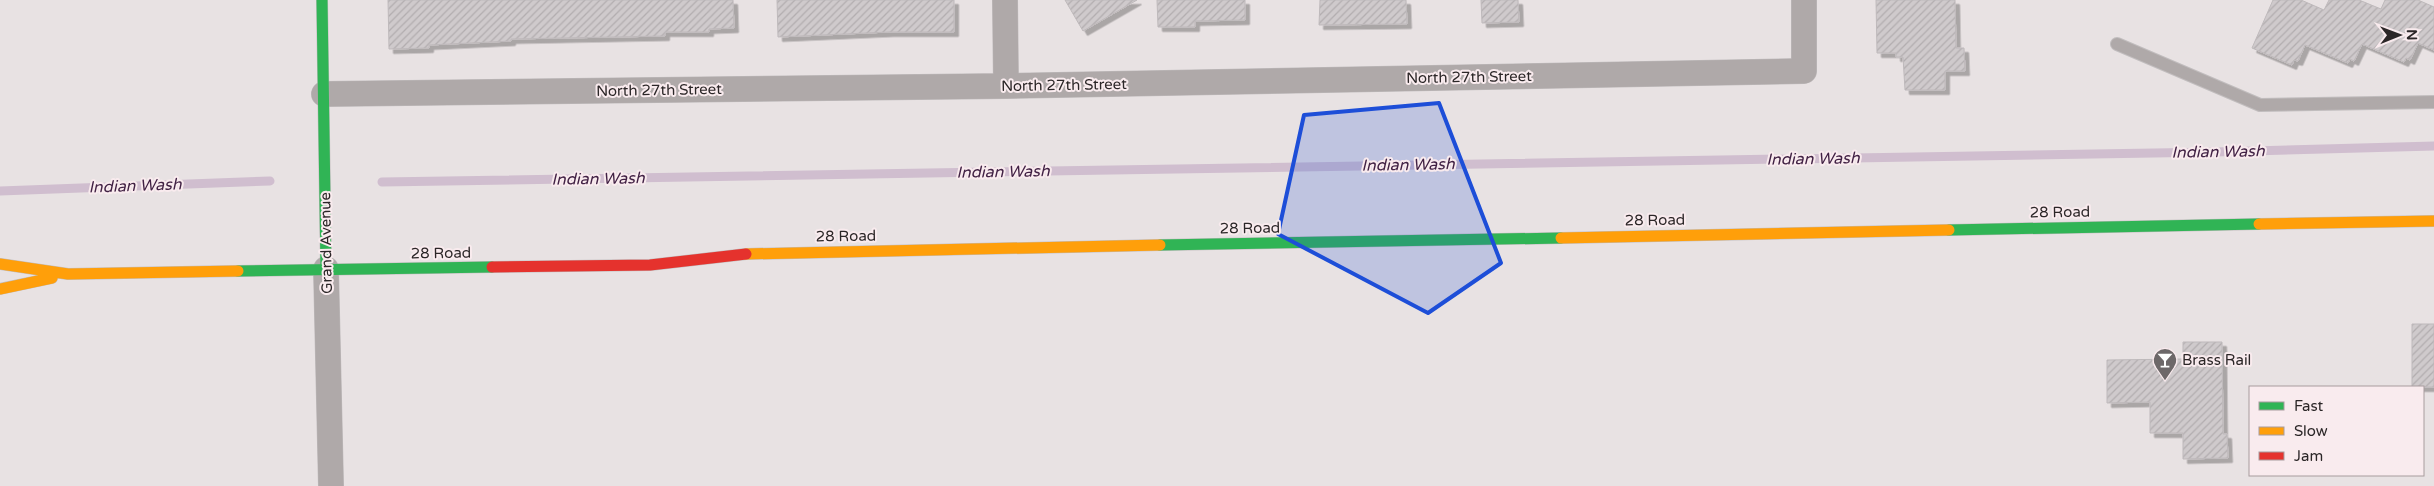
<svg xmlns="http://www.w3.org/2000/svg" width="2434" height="486" viewBox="0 0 2434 486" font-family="'Varela Round',sans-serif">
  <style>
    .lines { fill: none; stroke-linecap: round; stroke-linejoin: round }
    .stream { stroke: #d0becf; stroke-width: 9 }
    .building { fill: url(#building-hatch); stroke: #beb9bb; filter: url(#shadow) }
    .lane-casing { stroke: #c1bdbe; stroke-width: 14 }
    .street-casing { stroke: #c1bdbe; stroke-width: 26 }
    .fast-casing { stroke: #c1bdbe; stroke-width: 12 }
    .slow-casing { stroke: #c1bdbe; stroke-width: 12 }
    .jam-casing { stroke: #c1bdbe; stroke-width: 12 }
    .lane { stroke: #afa9a9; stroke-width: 12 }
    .street { stroke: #afa9a9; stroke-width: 25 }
    .fast { stroke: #30b455; stroke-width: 11 }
    .slow { stroke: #ff9f0a; stroke-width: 11 }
    .jam { stroke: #e5322d; stroke-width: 11 }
    .marked { fill: #1d4ed8; fill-opacity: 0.2; stroke: #1d4ed8; stroke-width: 4; stroke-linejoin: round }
    .labels { text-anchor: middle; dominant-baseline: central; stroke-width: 4; stroke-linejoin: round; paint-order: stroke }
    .street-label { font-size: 15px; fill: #2b2627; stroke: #f9ebee }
    .poi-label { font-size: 15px; fill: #2b2627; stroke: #f9ebee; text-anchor: start }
    .water-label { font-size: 16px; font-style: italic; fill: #412144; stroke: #f9ebee }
  </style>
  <defs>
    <pattern id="building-hatch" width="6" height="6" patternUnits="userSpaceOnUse" patternTransform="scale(1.25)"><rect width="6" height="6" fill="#cfcacc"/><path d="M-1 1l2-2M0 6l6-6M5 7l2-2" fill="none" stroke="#b2adaf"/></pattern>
    <filter id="shadow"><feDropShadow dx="4.5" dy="4.5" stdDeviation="0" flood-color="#0004"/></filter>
  </defs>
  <rect width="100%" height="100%" fill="#e8e2e3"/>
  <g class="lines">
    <path class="stream" d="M 382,182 L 2215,152 L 2434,146
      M 0,191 L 270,181"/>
  </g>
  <path class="building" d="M 388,0 L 733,0 L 734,28 L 709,29 L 709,32 L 665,32 L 665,36 L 511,39 L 511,41 L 429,45 L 429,48 L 389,49 Z
    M 777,0 L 954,0 L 954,32 L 889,32 L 778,37 Z
    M 1065,0 L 1137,0 L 1083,31 Z
    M 1157,0 L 1245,0 L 1245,20 L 1195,21 L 1195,27 L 1158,27 Z
    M 1320,0 L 1406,0 L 1407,24 L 1319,25 Z
    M 1481,0 L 1518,0 L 1519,22 L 1482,23 Z
    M 1876,0 L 1955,0 L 1956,48 L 1964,48 L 1965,71 L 1945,71 L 1945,90 L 1905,90 L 1903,57 L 1896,57 L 1896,53 L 1877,53 Z
    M 2273,0 L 2301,0 L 2324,10 L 2329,0 L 2359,0 L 2381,9 L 2385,0 L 2418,0 L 2434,7 L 2434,50 L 2418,43 L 2410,60 L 2406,58 L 2404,62 L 2362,44 L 2354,61 L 2350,59 L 2348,63 L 2305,45 L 2298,61 L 2294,60 L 2292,65 L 2252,48 Z
    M 2412,324 L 2434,324 L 2434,387 L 2412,387 Z
    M 2183,342 L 2222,342 L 2223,434 L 2227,434 L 2228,458 L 2183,459 L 2183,433 L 2150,433 L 2150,402 L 2107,403 L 2107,360 L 2183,359 Z"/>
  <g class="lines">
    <g class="lane-casing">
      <path id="lane" d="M 2117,44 L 2260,105 L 2434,102"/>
    </g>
    <g class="street-casing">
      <path id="street" d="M 1005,0 L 1006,86
        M 324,94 L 1006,86 L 1804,71 L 1804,0
        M 326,269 L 331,486"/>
    </g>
    <g class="fast-casing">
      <path id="fast" d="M 322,0 L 326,269
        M 1949,230 L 2259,224
        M 1160,245 L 1561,238
        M 238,271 L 492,267"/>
    </g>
    <g class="slow-casing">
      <path id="slow" d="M 2259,224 L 2434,221
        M 1561,238 L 1949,230
        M 746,254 L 1160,245
        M 0,264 L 68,274 L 238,271
        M 0,289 L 52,278"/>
    </g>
    <g class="jam-casing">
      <path id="jam" d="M 492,267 L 650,265 L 746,254"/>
    </g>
    <use href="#lane" class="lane"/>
    <use href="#street" class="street"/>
    <use href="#fast" class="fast"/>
    <use href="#slow" class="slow"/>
    <use href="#jam" class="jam"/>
  </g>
  <path class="marked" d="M 1439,103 L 1501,263 L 1428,313 L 1278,234 L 1304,115 Z"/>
  <defs>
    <g id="bar-pin" transform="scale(1.25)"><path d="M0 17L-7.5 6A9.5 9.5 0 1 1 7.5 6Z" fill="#6d6869" stroke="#f9ebee"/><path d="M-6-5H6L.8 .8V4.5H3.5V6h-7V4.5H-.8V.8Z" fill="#fff"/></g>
  </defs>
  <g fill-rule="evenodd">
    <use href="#bar-pin" x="2165" y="360"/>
  </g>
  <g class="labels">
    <g class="street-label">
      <text transform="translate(1469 77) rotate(-1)">North 27th Street</text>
      <text transform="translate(1064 85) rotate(-1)">North 27th Street</text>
      <text transform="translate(659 90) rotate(-1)">North 27th Street</text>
      <text transform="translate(2060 212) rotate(-1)">28 Road</text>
      <text transform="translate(1655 220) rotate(-1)">28 Road</text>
      <text transform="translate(1250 228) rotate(-1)">28 Road</text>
      <text transform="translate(846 236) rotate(-1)">28 Road</text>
      <text transform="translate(326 243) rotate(-91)">Grand Avenue</text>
      <text transform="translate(441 253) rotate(-1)">28 Road</text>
    </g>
    <g class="poi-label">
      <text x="2182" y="360">Brass Rail</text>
    </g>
    <g class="water-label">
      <text transform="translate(2218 152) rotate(-1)">Indian Wash</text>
      <text transform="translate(1813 159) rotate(-1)">Indian Wash</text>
      <text transform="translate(1408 165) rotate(-1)">Indian Wash</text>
      <text transform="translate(1003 172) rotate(-1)">Indian Wash</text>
      <text transform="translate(598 179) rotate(-1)">Indian Wash</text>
      <text transform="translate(135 186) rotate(-2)">Indian Wash</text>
    </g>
  </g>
  <rect x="2249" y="386" width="175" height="90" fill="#f9ebee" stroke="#a79c9e"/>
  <rect x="2259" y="402" width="25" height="8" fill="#30b455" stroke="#a79c9e"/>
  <text x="2294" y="411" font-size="15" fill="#2b2627">Fast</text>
  <rect x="2259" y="427" width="25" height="8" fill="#ff9f0a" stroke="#a79c9e"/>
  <text x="2294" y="436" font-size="15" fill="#2b2627">Slow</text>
  <rect x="2259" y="452" width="25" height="8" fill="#e5322d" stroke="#a79c9e"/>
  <text x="2294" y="461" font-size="15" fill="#2b2627">Jam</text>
  <g transform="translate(2399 35) rotate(89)" stroke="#f9ebee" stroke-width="4" paint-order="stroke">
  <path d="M0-4L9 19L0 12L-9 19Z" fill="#2b2627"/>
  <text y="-8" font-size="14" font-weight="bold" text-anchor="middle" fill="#2b2627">N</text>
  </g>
</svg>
